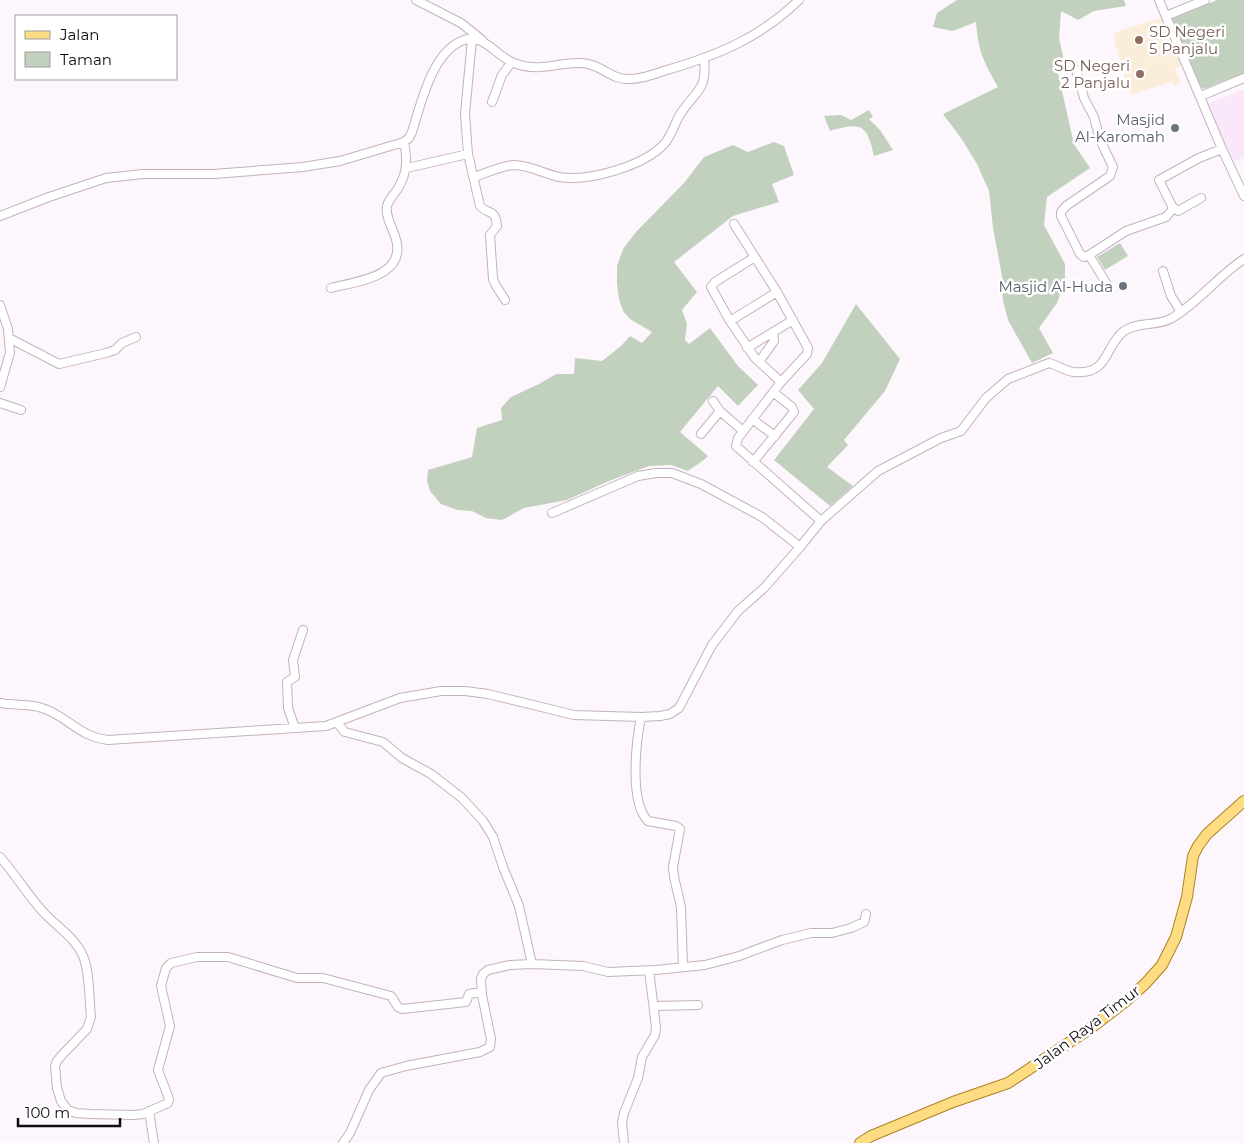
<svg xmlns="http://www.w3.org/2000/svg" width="1244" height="1143" viewBox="0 0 1244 1143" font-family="Montserrat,sans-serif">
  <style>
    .commercial { fill: #fae8fa }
    .education { fill: #faedd9 }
    .green { fill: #c2d1be }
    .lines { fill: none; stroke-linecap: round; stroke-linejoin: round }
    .minor-casing { stroke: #c3b1c2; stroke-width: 10 }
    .major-casing { stroke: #a98324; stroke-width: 12 }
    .minor { stroke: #fff; stroke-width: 8 }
    .major { stroke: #fddc82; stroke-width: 10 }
    .education-dot { fill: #8d6e63; stroke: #fff; stroke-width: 2 }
    .worship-dot { fill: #6b7280; stroke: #fff; stroke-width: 2 }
    .labels { text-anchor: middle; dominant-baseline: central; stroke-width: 5; stroke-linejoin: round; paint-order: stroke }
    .education-label { font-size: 15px; fill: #785e54; stroke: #fff; text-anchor: start }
    .worship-label { font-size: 15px; fill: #5b616d; stroke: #fff; text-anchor: end }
    .street-label { font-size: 15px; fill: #110b11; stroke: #fff }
  </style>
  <rect width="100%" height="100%" fill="#fef6fd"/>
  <path class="commercial" d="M 1244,89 L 1244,158 L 1232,162 L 1207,104 Z"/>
  <path class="education" d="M 1164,17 L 1172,37 L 1160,43 L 1164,51 L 1175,46 L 1183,65 L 1175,68 L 1181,83 L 1174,86 L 1172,82 L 1130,95 L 1113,36 L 1116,32 Z"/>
  <path class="green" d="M 957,0 L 1124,0 L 1126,6 L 1094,11 L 1078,20 L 1061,11 L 1059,38 L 1066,70 L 1058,73 L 1074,144 L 1090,168 L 1047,197 L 1044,225 L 1065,264 L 1065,281 L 1057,303 L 1039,328 L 1053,353 L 1032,363 L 1008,320 L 1003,301 L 1002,276 L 993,228 L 989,191 L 977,164 L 961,138 L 943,114 L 998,87 C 984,62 978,52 976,22 L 953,31 L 933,27 L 937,13 Z
    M 1217,0 L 1244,0 L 1244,73 L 1204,89 L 1200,86 L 1172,19 Z
    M 869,110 L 873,117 L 869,119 L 880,130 L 893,150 L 874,156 C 867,124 861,122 830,131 L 824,116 L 841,115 L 851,120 Z
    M 774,142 L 784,146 L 794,175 L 772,184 L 779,202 L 733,216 L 674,262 L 697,292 L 682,310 L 687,324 L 685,340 L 689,344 L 710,328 L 738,366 L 758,385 L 738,406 L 718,386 L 680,432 L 708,456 L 705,459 L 688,471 L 671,465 L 649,466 L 609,481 L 567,500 L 524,508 L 502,520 L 486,518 L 472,511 L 457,510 L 441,504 L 430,491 L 427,481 L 428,470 L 472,457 L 477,428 L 502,420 L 501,408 L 511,397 L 539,384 L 556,374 L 574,374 L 575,358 L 602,361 L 621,346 L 630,336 L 642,343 L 652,332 L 630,319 L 623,311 L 619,299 L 617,284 L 617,266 L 623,249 L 636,232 L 684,183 L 704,157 L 733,145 L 748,152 Z
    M 1120,243 L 1128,256 L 1105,270 L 1097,257 Z
    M 856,304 L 900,359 L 885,391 L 844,440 L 848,445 L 827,467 L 853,486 L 830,506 L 774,460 L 814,409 L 798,390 L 822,363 Z"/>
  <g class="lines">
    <g class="minor-casing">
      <path id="minor" d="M 416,0 L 461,23 L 482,40
        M 1159,0 L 1222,149 L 1244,196
        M 1166,16 L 1205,0
        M 472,39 L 465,114 L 468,154 L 480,206 C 489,216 495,207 497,226 L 490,235 L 493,279 L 495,284 L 505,300
        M 1076,70 L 1084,98 L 1094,117 L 1100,140 L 1113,167 L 1110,176 L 1066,206 L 1061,212 L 1061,216 L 1080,254 L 1084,257 L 1089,255
        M 1201,96 L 1244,78
        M 492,102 L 502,75 L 511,63
        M 407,168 L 468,154
        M 474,177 C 486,173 501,166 514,165 C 530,165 544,174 559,177 C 588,182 645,166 665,143 C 672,135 675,122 681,113 C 697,89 707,91 704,59
        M 1201,198 L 1178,211 L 1172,206 L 1159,180 L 1199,158 L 1222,149
        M 0,216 L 49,197 L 106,178 L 143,174 L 213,174 L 303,167 L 340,161 L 404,142 L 409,138 L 412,132 C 421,104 432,51 464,40 C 484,33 497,57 514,63 C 540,73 557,62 581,63 C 599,63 611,79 626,79 C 640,80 654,74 667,70 C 718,55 760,38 799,0
        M 734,224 L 777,292 L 808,348 L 807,354 L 781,382 L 738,438 L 736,446 L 821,521
        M 755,257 L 715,282 L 711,287 L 730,321 L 755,358 L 781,382
        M 1163,271 L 1171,296 L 1181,312
        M 1108,286 L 1089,255 L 1126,231 L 1166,217 L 1172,210 L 1172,206
        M 331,288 C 359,281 409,276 395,236 C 392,228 385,215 387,206 C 388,201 393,195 397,190 C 407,175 408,160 404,142
        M 0,305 L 8,329 L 10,353 L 0,387
        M 730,321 L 777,292
        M 9,338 L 59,364 L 106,353 L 115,350 L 122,343 L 136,337
        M 747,348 L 793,320
        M 759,362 L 774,341 L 773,332
        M 713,401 L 720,411 L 743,431
        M 0,403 L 21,410
        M 752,419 L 775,436
        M 701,434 L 720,411
        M 753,462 L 794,412 L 792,407 L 773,392
        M 552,513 L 638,476 L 656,473 L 672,473 L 701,484 L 762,517 L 800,547
        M 0,703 C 14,706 29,703 42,708 C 68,716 77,736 108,740 L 326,726 L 400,698 L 441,691 L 465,691 L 488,694 L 574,715 L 641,717 L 660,716 L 670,714 L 679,708 L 712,645 L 738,611 L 764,588 L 800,547 L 821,521 L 878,471 L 941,438 L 961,431 L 986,398 L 1008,379 L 1049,363 C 1057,365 1065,371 1074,372 C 1110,375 1104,346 1124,331 C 1138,321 1158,327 1172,318 C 1199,302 1218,276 1244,259
        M 641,717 C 636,742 629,802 648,821 L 676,826 L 680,829 L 673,867 L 674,877 L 681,907 L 683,967
        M 337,723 L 345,732 L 383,742 L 402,758 L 431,774 L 462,798 L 483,821 L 493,837 L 503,867 L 519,906 L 532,964
        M 295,728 L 288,708 L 287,682 L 295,677 L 293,660 L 303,630
        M 0,857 C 16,875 28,896 45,914 C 58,927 76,939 83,956 C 90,972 89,1000 91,1017 L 87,1029 L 62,1055 L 57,1061 L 55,1066 L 57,1088 L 61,1101 L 68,1110 L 76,1113 L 91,1114 L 134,1115 L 143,1114 L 168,1103 L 169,1099 L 158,1070 L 170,1026 L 161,986 L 166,968 L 171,963 L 197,957 L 228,957 L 297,978 L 323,978 L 391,996 L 398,1007 L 402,1009 L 466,1002 L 469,994 L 482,992
        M 654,1006 L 698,1005
        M 149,1111 L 154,1143
        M 343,1143 L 350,1133 L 369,1090 L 381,1073 L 406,1066 L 480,1052 L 490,1047 L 491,1039 L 482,995 L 481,979 L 483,974 L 488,970 L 510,965 L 532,964 L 583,966 L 608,972 L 656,970 L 705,965 L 739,956 L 782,940 L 811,933 L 832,933 L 851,928 L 864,922 L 866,914
        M 624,1143 L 622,1122 L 624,1113 L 638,1078 L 642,1057 L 655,1035 L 656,1027 L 649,970"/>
    </g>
    <g class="major-casing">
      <path id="major" d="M 860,1143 L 871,1136 L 953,1102 L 1008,1083 L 1091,1028 L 1126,1001 L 1145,984 L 1162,965 L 1176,937 L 1187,897 L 1193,856 L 1198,846 L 1207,834 L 1244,801"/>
    </g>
    <use href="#minor" class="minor"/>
    <use href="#major" class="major"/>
  </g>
  <g class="education-dot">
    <circle cx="1139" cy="40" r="5"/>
    <circle cx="1140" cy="74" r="5"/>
  </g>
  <g class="worship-dot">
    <circle cx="1175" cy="128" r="5"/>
    <circle cx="1123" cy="286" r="5"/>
  </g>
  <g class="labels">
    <g class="education-label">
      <text x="1149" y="31">SD Negeri<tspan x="1149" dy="17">5 Panjalu</tspan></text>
      <text x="1130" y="65" text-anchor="end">SD Negeri<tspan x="1130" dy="17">2 Panjalu</tspan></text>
    </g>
    <g class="worship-label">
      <text x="1165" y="119">Masjid<tspan x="1165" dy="17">Al-Karomah</tspan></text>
      <text x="1113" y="286">Masjid Al-Huda</text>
    </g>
    <g class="street-label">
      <text transform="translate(1087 1027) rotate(-37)">Jalan Raya Timur</text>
    </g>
  </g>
  <rect x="15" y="15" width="162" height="65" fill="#ffffff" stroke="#a09da0"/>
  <rect x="25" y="31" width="25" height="8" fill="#fddc82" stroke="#a09da0"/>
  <text x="60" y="40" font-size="15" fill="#110b11">Jalan</text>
  <rect x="25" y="52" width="25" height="15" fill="#c2d1be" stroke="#a09da0"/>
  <text x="60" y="65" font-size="15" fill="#110b11">Taman</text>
  <path d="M18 1118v8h102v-8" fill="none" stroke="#110b11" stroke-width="2.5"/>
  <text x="25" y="1118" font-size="15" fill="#110b11" stroke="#ffffff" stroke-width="4" paint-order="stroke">100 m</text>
</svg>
